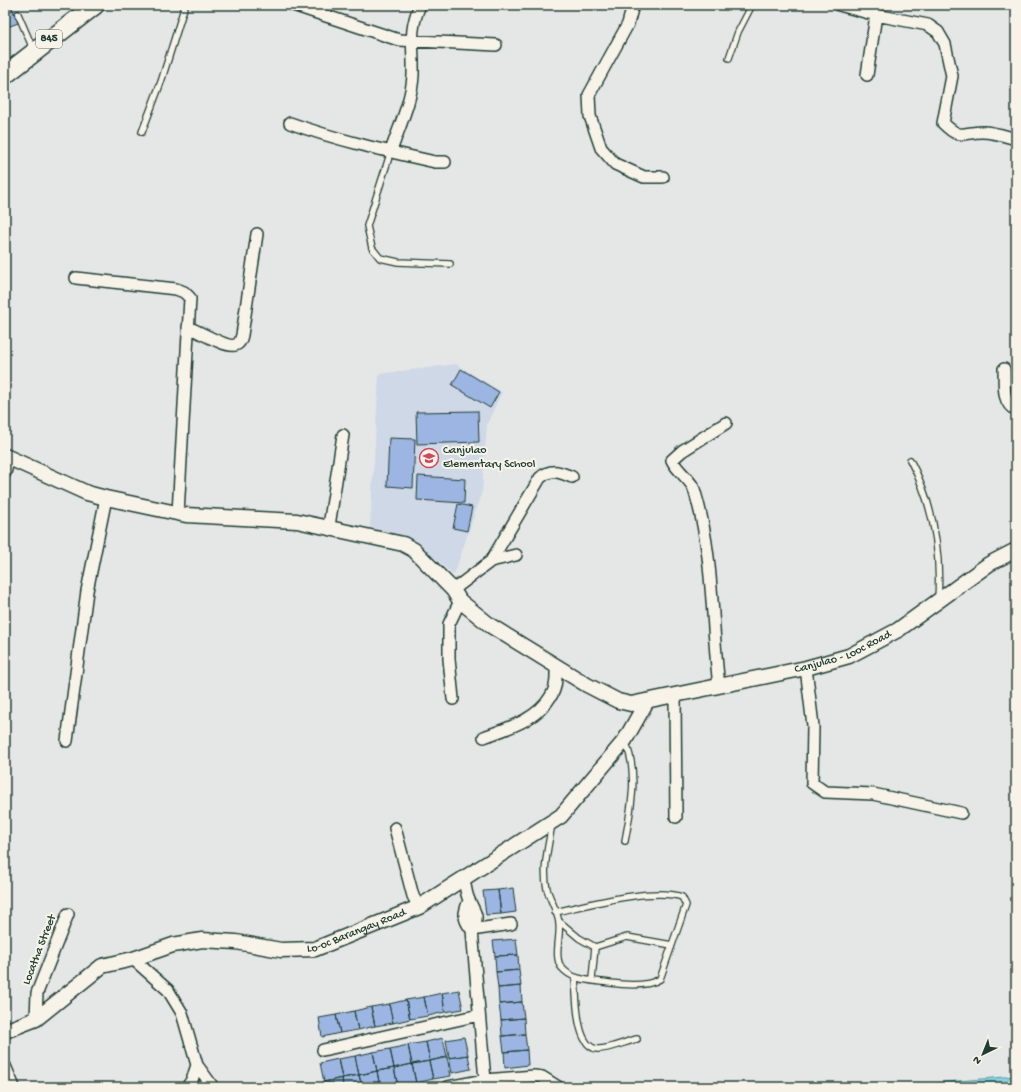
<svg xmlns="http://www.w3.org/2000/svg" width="1021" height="1092" viewBox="0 0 1021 1092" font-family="'Gochi Hand',sans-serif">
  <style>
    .built { fill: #cfd8e6 }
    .water { fill: #85d4e3; stroke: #5c989d }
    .building { fill: #9cb5e2; stroke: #1f3d34 }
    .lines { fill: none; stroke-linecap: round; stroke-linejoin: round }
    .service-casing { stroke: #1f3d34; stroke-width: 8 }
    .minor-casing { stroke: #1f3d34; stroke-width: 14 }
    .tertiary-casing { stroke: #1f3d34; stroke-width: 17 }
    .primary-casing { stroke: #1f3d34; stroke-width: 21 }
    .service { stroke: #f7f3e8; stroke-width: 5.5 }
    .minor { stroke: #f7f3e8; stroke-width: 11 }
    .tertiary { stroke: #f7f3e8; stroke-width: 14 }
    .primary { stroke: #f7f3e8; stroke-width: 18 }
    .labels { text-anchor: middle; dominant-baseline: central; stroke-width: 4; stroke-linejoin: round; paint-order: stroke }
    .shield { fill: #f7f3e8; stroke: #60746a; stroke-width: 1 }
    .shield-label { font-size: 11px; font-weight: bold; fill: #1f3d34 }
    .poi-label { font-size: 12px; fill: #1f3d34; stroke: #f7f3e8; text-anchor: start }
    .street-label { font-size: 12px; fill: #1f3d34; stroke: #f7f3e8 }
  </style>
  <rect width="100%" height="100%" fill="#e5e7e7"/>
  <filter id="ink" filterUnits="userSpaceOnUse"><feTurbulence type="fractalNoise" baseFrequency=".025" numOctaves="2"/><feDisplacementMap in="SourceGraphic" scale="8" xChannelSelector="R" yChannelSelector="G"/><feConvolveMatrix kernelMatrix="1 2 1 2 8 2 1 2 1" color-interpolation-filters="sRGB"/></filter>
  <g filter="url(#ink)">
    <path class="built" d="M 456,364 L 502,392 L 487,424 L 482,492 L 454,575 L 414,541 L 370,527 L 379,374 Z"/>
    <path class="water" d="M 1016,1076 L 1016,1087 L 905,1087 L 935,1083 Z"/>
    <path class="building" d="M 5,5 L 11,5 L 18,23 L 5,28 Z
      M 461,369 L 499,392 L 490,408 L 452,385 Z
      M 478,411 L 479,442 L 417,444 L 416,412 Z
      M 389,438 L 415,439 L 413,488 L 387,486 Z
      M 418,476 L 465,479 L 464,503 L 417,500 Z
      M 458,504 L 472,507 L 467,531 L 453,528 Z
      M 513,888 L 516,912 L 501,914 L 498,890 Z
      M 498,890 L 501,914 L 486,915 L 483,891 Z
      M 516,939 L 518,955 L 495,956 L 493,941 Z
      M 518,955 L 519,970 L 496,972 L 495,956 Z
      M 519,970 L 521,986 L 498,988 L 496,972 Z
      M 521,986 L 522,1002 L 499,1004 L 498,988 Z
      M 459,990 L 463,1009 L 445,1012 L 442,993 Z
      M 442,993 L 445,1012 L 428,1016 L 424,997 Z
      M 424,997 L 428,1016 L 410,1019 L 406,1000 Z
      M 406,1000 L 410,1019 L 393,1023 L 389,1004 Z
      M 522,1002 L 524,1018 L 501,1020 L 499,1004 Z
      M 389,1004 L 393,1023 L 375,1026 L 371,1007 Z
      M 371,1007 L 375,1026 L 358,1030 L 354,1011 Z
      M 354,1011 L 358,1030 L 340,1033 L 336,1015 Z
      M 336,1015 L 340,1033 L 322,1037 L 319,1018 Z
      M 524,1018 L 525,1034 L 502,1036 L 501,1020 Z
      M 525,1034 L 527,1050 L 504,1052 L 502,1036 Z
      M 464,1037 L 468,1055 L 449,1058 L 446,1040 Z
      M 443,1038 L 447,1057 L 430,1061 L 426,1042 Z
      M 426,1042 L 430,1061 L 412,1064 L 408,1045 Z
      M 408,1045 L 412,1064 L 394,1068 L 390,1049 Z
      M 390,1049 L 394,1068 L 377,1071 L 373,1052 Z
      M 527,1050 L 528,1065 L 505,1068 L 504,1052 Z
      M 373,1052 L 377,1071 L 359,1075 L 355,1056 Z
      M 468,1055 L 471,1069 L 452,1073 L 449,1058 Z
      M 355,1056 L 359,1075 L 342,1078 L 338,1059 Z
      M 447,1057 L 451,1076 L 433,1079 L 429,1061 Z
      M 338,1059 L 342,1078 L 324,1082 L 320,1063 Z
      M 429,1061 L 433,1079 L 416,1083 L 412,1064 Z
      M 412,1064 L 416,1083 L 398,1086 L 394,1068 Z
      M 394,1068 L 398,1086 L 380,1087 L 377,1071 Z
      M 377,1071 L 380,1087 L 362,1087 L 359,1075 Z
      M 359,1075 L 362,1087 L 343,1087 L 342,1078 Z
      M 342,1078 L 343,1087 L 325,1087 L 324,1082 Z"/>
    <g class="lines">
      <g class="service-casing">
        <path id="service" d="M 18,14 L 34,51
          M 729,58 L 738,32 L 752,5
          M 142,132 L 161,82 L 185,5
          M 391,151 L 367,226 L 372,248 L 380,258 L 398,262 L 450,264
          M 910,460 C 933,503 941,551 938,599
          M 552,823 C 549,845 542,867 547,889 C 550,900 559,914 559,924 C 561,936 553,958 562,968 C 574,982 593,980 610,983 C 624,985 647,987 660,979 L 686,905 L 682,897 C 652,887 587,905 555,912
          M 625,841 C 631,808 639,773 625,741
          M 560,922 L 579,938 L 595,947
          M 575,979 C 577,996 575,1046 597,1049 C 607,1050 627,1041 637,1039
          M 592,979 L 595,947 L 627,937 L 672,945"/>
      </g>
      <g class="minor-casing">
        <path id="minor" d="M 293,5 L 399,40 L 496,45
          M 633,5 L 628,24 L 589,95 L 590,116 L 601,148 L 615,164 L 644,177 L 663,177
          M 839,5 L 876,15 L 928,25 L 938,32 L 945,44 L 952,76 L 943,123 C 961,141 962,132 982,132 C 994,132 1005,136 1016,139
          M 867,75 L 876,15
          M 290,123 C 337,140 386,151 435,162 L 445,162
          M 391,151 C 399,127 412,100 413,75 C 414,47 408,32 420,5
          M 76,278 L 176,289 L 184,292 L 190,298 L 178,513
          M 188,327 C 198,331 227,348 235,345 C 240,344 241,339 242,335 L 257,234
          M 1004,369 C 1005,383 1001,403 1016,410
          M 5,473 L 9,458
          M 329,526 L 343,435
          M 491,561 L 540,478 C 551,468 559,472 572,477
          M 453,590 L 491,561 L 516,555
          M 806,668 L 813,726 L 812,783 L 825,792 L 873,794 L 961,813
          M 719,686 C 711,620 714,553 694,489 C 691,480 677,471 672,460 L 682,451 L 726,423
          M 675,696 L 676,817
          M 453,699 L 449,659 L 449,624 L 460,601
          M 484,737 C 508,728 537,720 551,696 C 557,687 556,676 556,666
          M 67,741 L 87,591 L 106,498
          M 395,828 L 413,896 L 419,907
          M 464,878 C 465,885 466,894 469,900 C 475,914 480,915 472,930 L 485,1080
          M 469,900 C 464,913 462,918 472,930
          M 472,930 L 511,924
          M 133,959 L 168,990 L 182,1013 L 197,1065 L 192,1080 L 187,1087
          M 36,1019 L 37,993 L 68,914
          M 323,1050 L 479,1015
          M 197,1065 L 213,1087
          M 5,1066 L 14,1087
          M 448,1087 L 485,1080 L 534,1076 L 542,1077 L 558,1087"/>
      </g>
      <g class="tertiary-casing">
        <g id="tertiary">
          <path id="s1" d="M 5,456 L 87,493 L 106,498 L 186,515 L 297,521 L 403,544 L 414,550 L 453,590 L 460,601 L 491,626 L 587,685 L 618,701 L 631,704 L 806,668 L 849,656 L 898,630 L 989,564 L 1016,550"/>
          <path id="s2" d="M 5,1031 L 36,1019 L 102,966 L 133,959 L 173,945 L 202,940 L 236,942 L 281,950 L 315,949 L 419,907 L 561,816 L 625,740 L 647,701"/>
        </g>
      </g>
      <g class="primary-casing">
        <path id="primary" d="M 5,75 L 95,5"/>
      </g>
      <use href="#service" class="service"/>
      <use href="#minor" class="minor"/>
      <use href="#tertiary" class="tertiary"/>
      <use href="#primary" class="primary"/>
    </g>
  </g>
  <defs>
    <g id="school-ring" transform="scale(1)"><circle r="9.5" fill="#f7f3e8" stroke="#d1495b" stroke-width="1.5"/><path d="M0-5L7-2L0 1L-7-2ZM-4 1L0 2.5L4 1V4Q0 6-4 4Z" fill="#d1495b"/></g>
  </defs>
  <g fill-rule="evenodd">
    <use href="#school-ring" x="429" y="458"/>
  </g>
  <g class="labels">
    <rect class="shield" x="36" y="30" width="26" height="18" rx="3"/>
    <g class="shield-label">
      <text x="49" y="39">845</text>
    </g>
    <g class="poi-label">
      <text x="443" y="451">Canjulao<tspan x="443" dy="14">Elementary School</tspan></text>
    </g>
    <g class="street-label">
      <text stroke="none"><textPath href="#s1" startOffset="912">Canjulao - Looc Road</textPath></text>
      <text stroke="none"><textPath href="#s2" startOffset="380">Lo-oc Barangay Road</textPath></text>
      <text transform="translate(40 950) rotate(-69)">Locatha Street</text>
    </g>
  </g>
  <rect width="1021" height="1092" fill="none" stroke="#f7f3e8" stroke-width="20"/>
  <rect x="10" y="10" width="1001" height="1072" fill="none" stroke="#1f3d34" stroke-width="1.5" filter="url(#ink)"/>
  <g transform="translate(983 1054) rotate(223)" stroke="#f7f3e8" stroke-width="3" paint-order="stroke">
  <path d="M0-3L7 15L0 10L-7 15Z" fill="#1f3d34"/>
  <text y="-6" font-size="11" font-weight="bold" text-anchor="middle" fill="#1f3d34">N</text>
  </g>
</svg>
